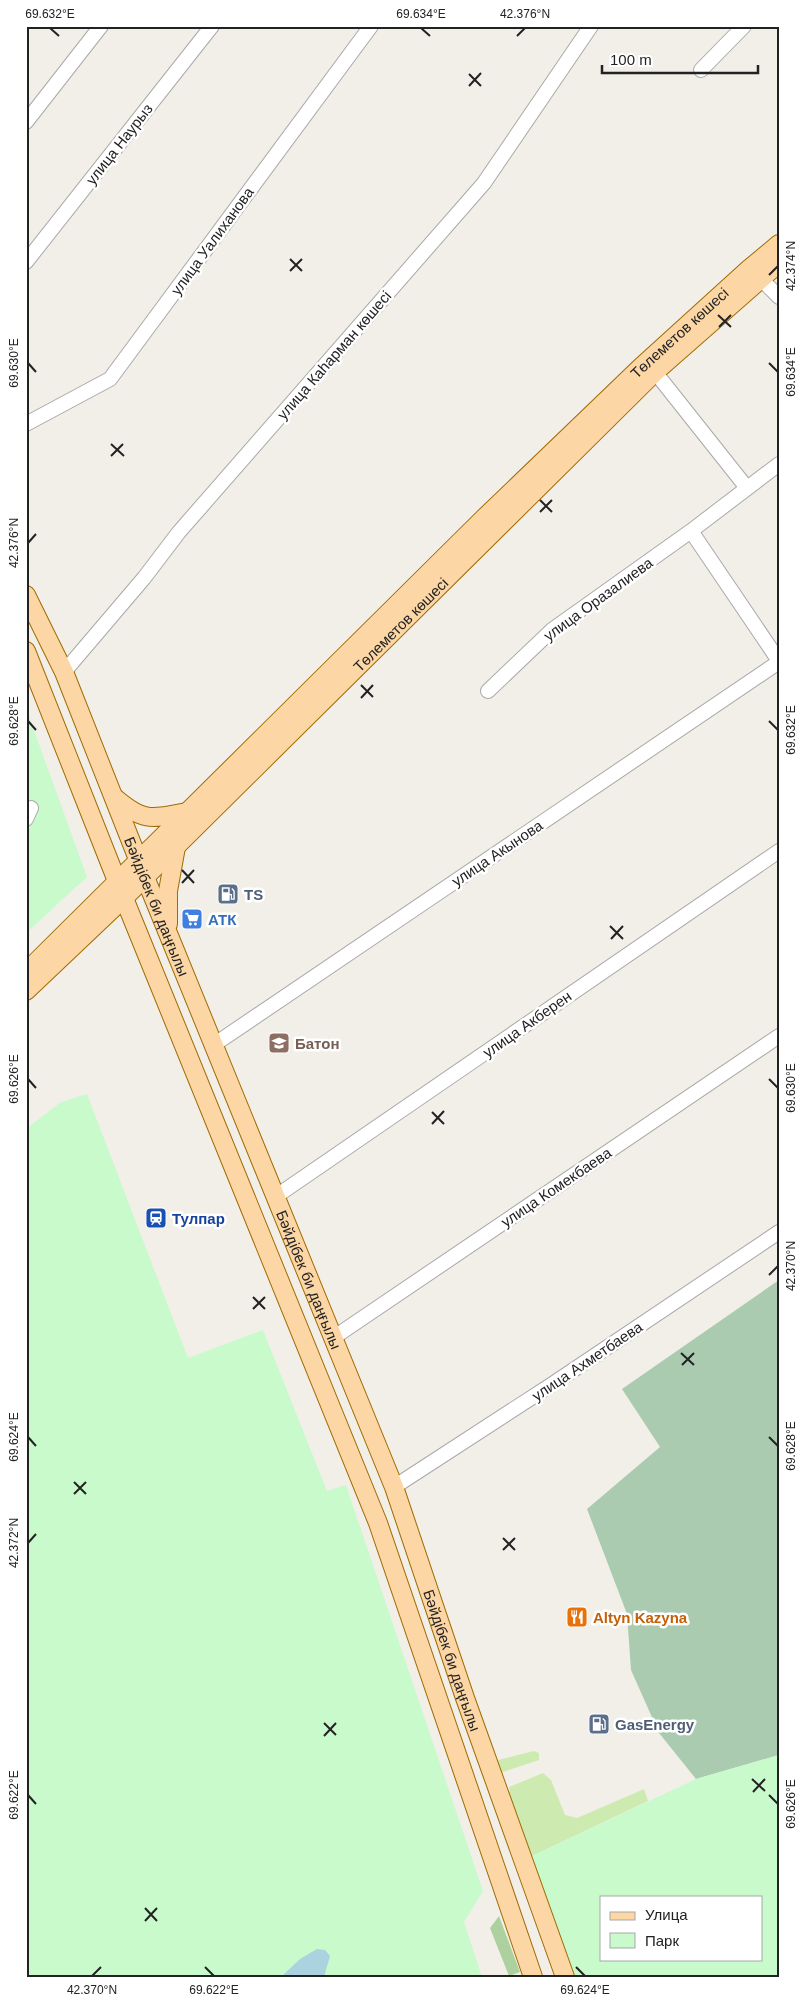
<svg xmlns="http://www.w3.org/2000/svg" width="805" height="2003" viewBox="0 0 805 2003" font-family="Arial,sans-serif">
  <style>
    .grass { fill: #cdebb0 }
    .forest { fill: #add19e }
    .cemetery { fill: #aacbaf }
    .park { fill: #c8facc; fill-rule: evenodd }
    .water { fill: #aad3df }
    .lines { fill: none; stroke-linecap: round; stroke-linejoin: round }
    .minor-casing { stroke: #a9a9a9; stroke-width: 16 }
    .major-casing { stroke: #a06b00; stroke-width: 20 }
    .minor { stroke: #fff; stroke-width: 14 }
    .major { stroke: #fcd6a4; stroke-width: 18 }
    .ticks { fill: none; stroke: #222; stroke-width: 2 }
    .labels { text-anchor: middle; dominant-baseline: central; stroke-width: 5; stroke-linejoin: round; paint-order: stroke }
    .street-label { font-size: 15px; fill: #222; stroke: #fff }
    .service-label { font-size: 15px; font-weight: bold; fill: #4e5e75; stroke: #fff; text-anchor: start }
    .shop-label { font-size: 15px; font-weight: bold; fill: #366cbe; stroke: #fff; text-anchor: start }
    .education-label { font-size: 15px; font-weight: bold; fill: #785e54; stroke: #fff; text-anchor: start }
    .transit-label { font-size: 15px; font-weight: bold; fill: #164399; stroke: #fff; text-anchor: start }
    .food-label { font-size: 15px; font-weight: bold; fill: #c56008; stroke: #fff; text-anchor: start }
    .neatline { fill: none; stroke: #222; stroke-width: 2 }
    .ticks-label { font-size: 12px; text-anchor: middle; fill: #222 }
  </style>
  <rect width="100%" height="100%" fill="#f2efe9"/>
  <path class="grass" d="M 534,1751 L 539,1753 L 539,1760 L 503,1772 L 498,1778 L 494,1761 Z
    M 543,1773 L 551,1780 L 565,1815 L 577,1818 L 644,1789 L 648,1801 L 532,1856 L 512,1814 L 509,1787 Z"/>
  <path class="forest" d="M 499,1916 L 520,1972 L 509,1976 L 490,1928 Z"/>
  <path class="cemetery" d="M 779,1280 L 779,1755 L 696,1779 L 659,1733 L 631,1670 L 627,1614 L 587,1509 L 660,1447 L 622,1389 Z"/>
  <path class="park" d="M 26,708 L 87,877 L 26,933 Z
    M 87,1094 L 188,1358 L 263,1330 L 327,1491 L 346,1485 L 483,1891 L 464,1922 L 482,1977 L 26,1977 L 26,1129 L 61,1102 Z
    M 779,1755 L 779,1977 L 573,1977 L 549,1918 L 532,1856 L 696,1779 ZM 601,1897 L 761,1897 L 761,1959 L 601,1959 Z"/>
  <path class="water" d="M 317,1949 L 325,1950 L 330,1956 L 324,1977 L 281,1977 L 300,1959 Z"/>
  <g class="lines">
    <g class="minor-casing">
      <path id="minor" d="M 701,70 L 744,26
        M 26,122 L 101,26
        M 26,262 L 212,26
        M 760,278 L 779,297
        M 655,372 L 747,488
        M 26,424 L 110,379 L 371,26
        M 779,464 L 691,531 L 779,661
        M 64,672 L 144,578 L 179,532 L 484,183 L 591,26
        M 488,691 L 552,630 L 691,531
        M 26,819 L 31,808
        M 215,1044 L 779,662
        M 275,1197 L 779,851
        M 333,1338 L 779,1036
        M 394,1487 L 551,1385 L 779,1232"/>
    </g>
    <g class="major-casing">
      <g id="major">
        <path id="s1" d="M 26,595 L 64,672 L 145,877 L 394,1487 L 465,1698 L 565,1977"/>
        <path d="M 26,651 L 117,881 L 378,1523 L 533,1977"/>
        <path d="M 114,797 C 143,822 150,819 187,812"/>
        <path d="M 168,924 L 168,891 L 176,847"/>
        <path id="s2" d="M 26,972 L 484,518 L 640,368 L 749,269 L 779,244"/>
        <path id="s3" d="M 26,991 L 124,898 L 655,372 L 779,263"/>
      </g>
    </g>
    <use href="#minor" class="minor"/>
    <use href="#major" class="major"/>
  </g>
  <path class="ticks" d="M 50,28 L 59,36M 421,28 L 430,36M 517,36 L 525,28M 469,74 L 481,86M 469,86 L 481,73M 290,259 L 302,271M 290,271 L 302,259M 769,275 L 778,266M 718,315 L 731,327M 719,327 L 731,315M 28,363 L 36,372M 769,363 L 778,372M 111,444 L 124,456M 111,456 L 123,444M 540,500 L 552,512M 540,512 L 552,500M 28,543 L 36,534M 361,685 L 373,697M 361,698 L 373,685M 28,721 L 36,730M 769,721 L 778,730M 182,870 L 194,883M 182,883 L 194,870M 610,926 L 623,939M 611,939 L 623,926M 28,1079 L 36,1088M 769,1079 L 778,1088M 432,1112 L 444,1124M 432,1124 L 444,1111M 769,1275 L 778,1266M 253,1297 L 265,1309M 253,1309 L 265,1297M 681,1353 L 694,1365M 682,1365 L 694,1353M 28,1437 L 36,1446M 769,1437 L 778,1446M 74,1482 L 86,1494M 74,1494 L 86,1482M 503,1538 L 515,1550M 28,1543 L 36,1534M 503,1550 L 515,1538M 324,1723 L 336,1735M 324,1736 L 336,1723M 752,1779 L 765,1791M 753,1792 L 765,1779M 28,1795 L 36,1804M 769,1795 L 778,1804M 145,1908 L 157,1921M 145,1921 L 157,1908M 205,1967 L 214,1976M 576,1967 L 585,1976M 92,1976 L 101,1967"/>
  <defs>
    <g id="fuel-square" transform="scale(1.125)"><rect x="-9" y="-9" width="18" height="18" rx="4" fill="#5c6f8a" stroke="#fff"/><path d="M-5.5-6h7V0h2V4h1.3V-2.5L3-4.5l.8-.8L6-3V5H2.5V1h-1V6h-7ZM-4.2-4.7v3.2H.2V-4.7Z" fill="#fff"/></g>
    <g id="supermarket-square" transform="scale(1.125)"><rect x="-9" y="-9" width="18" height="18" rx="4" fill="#3f7fe0" stroke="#fff"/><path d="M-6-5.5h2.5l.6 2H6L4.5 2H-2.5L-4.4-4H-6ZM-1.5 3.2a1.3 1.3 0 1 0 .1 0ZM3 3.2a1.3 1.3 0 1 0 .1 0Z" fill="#fff"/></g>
    <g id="school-square" transform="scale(1.125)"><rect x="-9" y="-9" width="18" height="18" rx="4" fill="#8d6e63" stroke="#fff"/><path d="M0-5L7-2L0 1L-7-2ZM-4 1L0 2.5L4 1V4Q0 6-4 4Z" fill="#fff"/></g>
    <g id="station-square" transform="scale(1.125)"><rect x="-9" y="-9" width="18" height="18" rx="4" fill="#1a4fb4" stroke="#fff"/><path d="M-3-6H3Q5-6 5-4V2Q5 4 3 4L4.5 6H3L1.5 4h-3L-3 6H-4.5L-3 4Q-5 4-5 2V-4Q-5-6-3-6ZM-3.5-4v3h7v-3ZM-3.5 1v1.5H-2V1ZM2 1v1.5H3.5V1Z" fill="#fff"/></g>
    <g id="restaurant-square" transform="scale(1.125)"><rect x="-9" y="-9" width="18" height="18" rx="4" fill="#e8710a" stroke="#fff"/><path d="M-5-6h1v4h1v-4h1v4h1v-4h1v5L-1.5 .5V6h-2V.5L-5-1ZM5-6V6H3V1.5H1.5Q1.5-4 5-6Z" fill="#fff"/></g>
  </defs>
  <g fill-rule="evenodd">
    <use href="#fuel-square" x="228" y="894"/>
    <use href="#supermarket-square" x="192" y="919"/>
    <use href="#school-square" x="279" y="1043"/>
    <use href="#station-square" x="156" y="1218"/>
    <use href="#restaurant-square" x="577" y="1617"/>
    <use href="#fuel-square" x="599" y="1724"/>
  </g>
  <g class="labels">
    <g class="street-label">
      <text transform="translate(119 144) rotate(-52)">улица Наурыз</text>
      <text transform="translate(212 241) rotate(-54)">улица Уалиханова</text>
      <text stroke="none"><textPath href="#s2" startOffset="914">Төлеметов көшесі</textPath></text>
      <text transform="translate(334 355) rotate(-49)">улица Каһарман көшесі</text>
      <text transform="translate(598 599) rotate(-36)">улица Оразалиева</text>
      <text stroke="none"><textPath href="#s3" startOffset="524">Төлеметов көшесі</textPath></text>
      <text transform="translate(497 853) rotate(-34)">улица Акынова</text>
      <text stroke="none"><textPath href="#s1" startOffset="338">Бәйдібек би даңғылы</textPath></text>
      <text transform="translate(527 1024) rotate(-35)">улица Акберен</text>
      <text transform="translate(556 1187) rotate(-34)">улица Комекбаева</text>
      <text stroke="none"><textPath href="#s1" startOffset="741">Бәйдібек би даңғылы</textPath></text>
      <text transform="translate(587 1361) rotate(-34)">улица Ахметбаева</text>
      <text stroke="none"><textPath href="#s1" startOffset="1148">Бәйдібек би даңғылы</textPath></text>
    </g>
    <g class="service-label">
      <text x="244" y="894">TS</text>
      <text x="615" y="1724">GasEnergy</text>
    </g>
    <g class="shop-label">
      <text x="208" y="919">АТК</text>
    </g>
    <g class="education-label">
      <text x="295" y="1043">Батон</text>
    </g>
    <g class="transit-label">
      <text x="172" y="1218">Тулпар</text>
    </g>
    <g class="food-label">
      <text x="593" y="1617">Altyn Kazyna</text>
    </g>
  </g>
  <rect width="805" height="2003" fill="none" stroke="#ffffff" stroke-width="55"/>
  <rect x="600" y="1896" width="162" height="65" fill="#ffffff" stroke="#a7a7a7"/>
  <rect x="610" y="1912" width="25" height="8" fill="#fcd6a4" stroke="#a7a7a7"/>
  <text x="645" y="1920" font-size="15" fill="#222222">Улица</text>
  <rect x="610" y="1933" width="25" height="15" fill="#c8facc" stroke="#a7a7a7"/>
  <text x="645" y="1946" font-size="15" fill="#222222">Парк</text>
  <path d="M602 65v8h156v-8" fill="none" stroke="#222222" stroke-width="2.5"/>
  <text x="610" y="65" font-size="15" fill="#222222" stroke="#ffffff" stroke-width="4" paint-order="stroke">100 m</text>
  <rect x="28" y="28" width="750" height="1948" class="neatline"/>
  <g class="ticks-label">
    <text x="50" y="18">69.632°E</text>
    <text x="421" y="18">69.634°E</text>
    <text x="525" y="18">42.376°N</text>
    <text transform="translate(791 266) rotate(-90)" y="4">42.374°N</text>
    <text transform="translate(14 363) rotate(-90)" y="4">69.630°E</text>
    <text transform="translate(791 372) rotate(-90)" y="4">69.634°E</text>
    <text transform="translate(14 543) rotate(-90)" y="4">42.376°N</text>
    <text transform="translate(14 721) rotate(-90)" y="4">69.628°E</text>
    <text transform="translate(791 730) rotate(-90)" y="4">69.632°E</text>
    <text transform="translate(14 1079) rotate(-90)" y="4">69.626°E</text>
    <text transform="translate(791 1088) rotate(-90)" y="4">69.630°E</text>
    <text transform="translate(791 1266) rotate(-90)" y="4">42.370°N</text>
    <text transform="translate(14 1437) rotate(-90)" y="4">69.624°E</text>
    <text transform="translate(791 1446) rotate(-90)" y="4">69.628°E</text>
    <text transform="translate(14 1543) rotate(-90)" y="4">42.372°N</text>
    <text transform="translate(14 1795) rotate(-90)" y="4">69.622°E</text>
    <text transform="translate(791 1804) rotate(-90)" y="4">69.626°E</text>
    <text x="92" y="1994">42.370°N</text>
    <text x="214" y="1994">69.622°E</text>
    <text x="585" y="1994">69.624°E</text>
  </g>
</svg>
